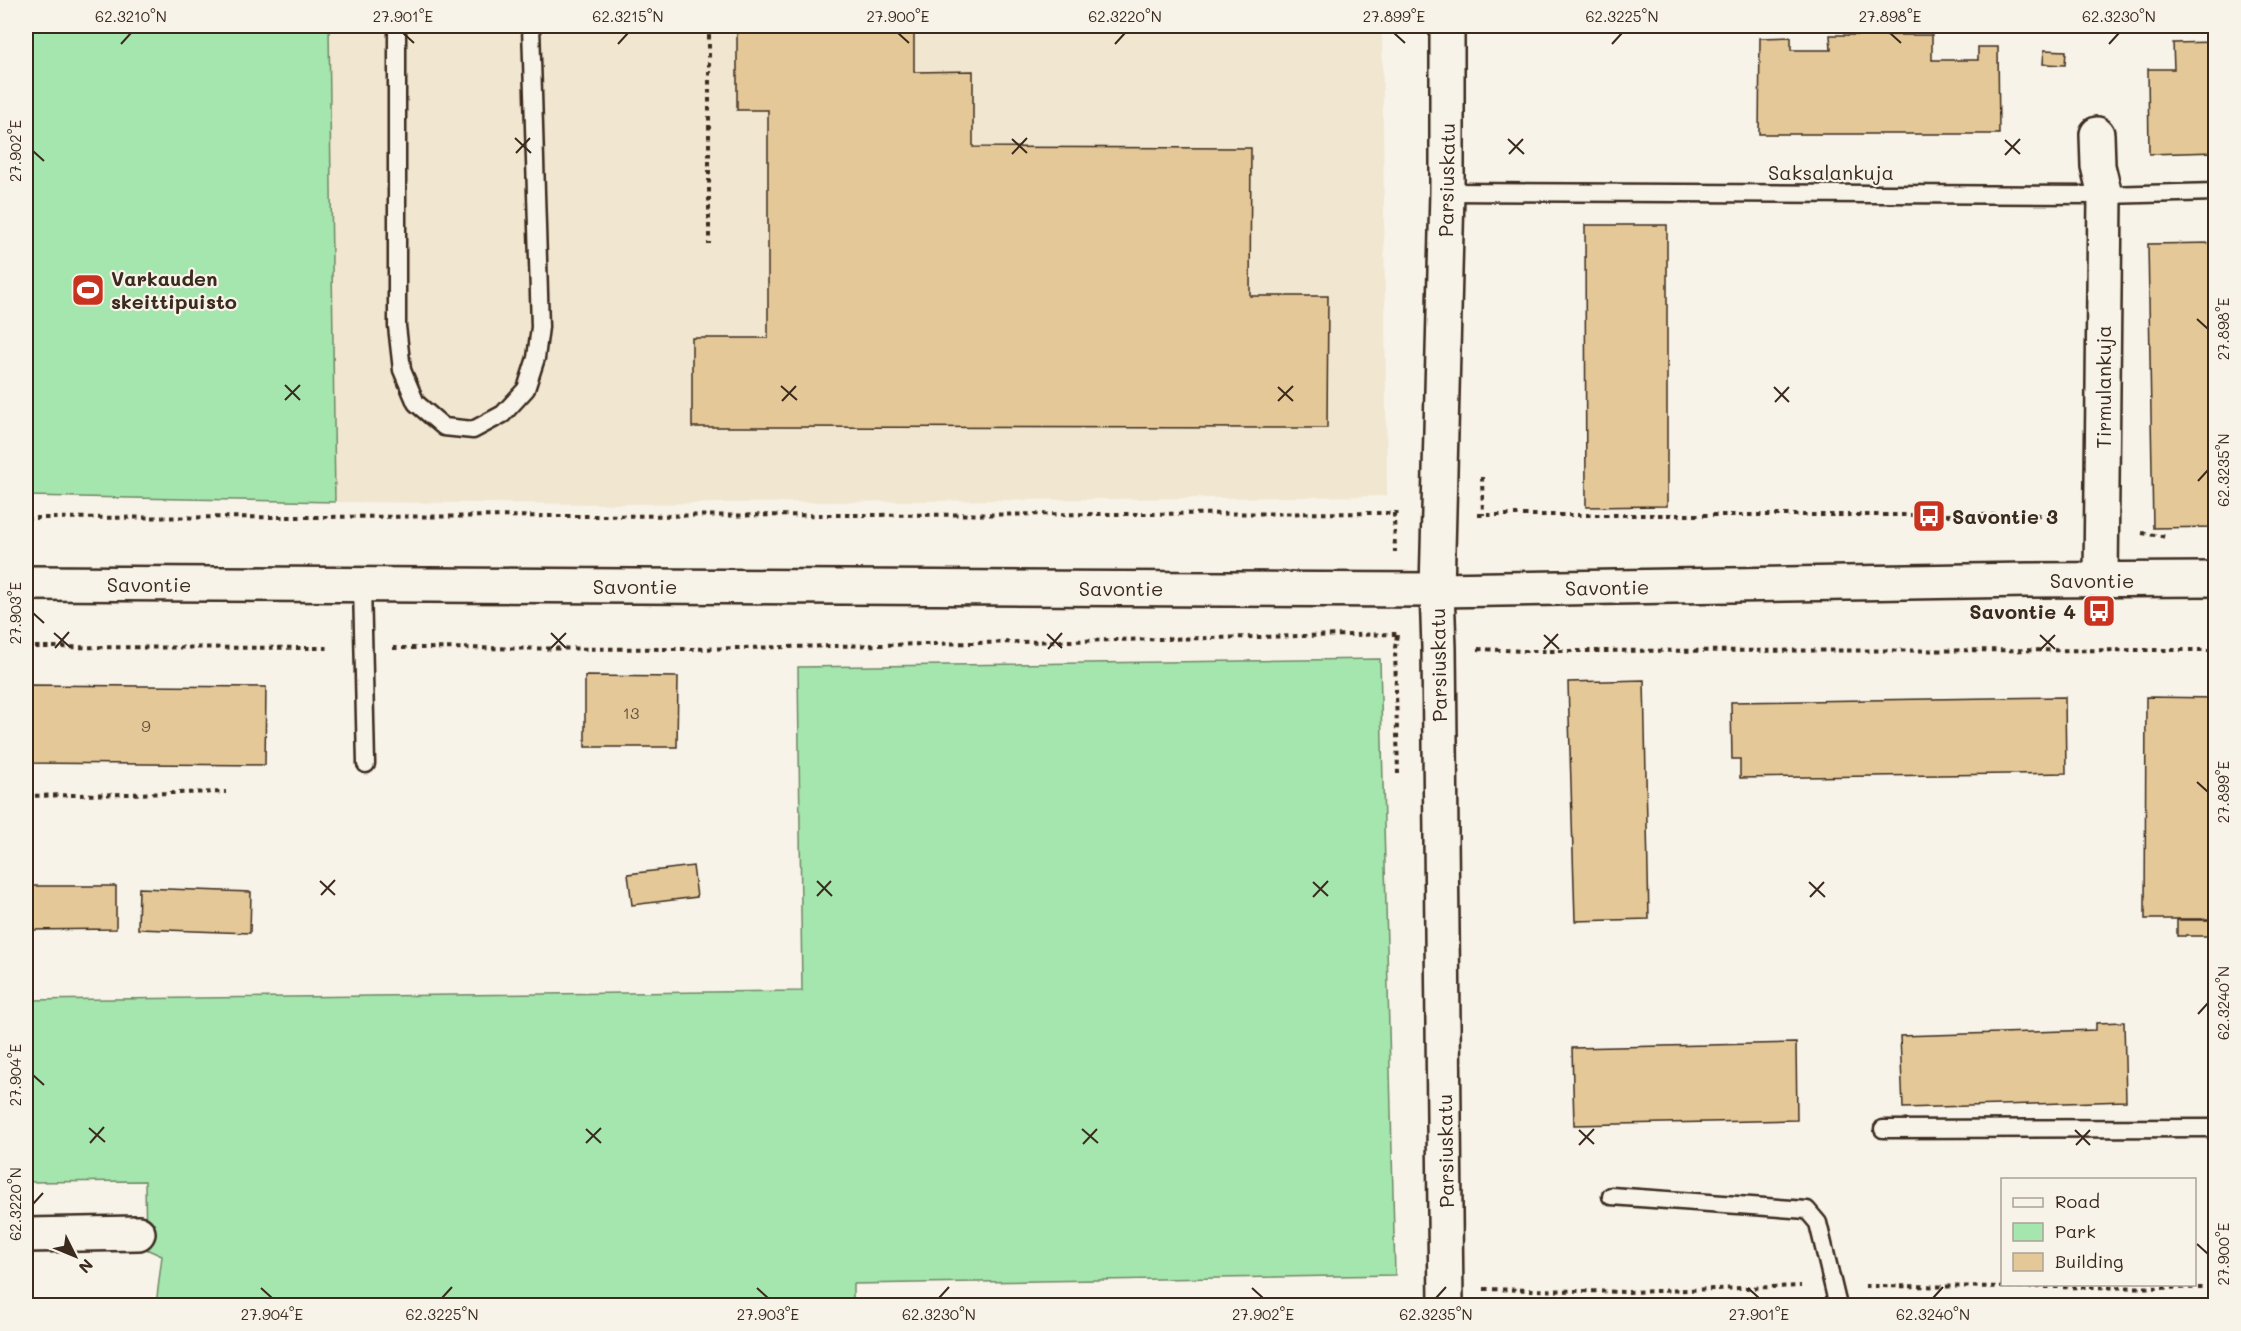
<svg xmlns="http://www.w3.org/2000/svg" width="2241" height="1331" viewBox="0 0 2241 1331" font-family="Mali,sans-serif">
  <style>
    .built { fill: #f1e6d0 }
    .green { fill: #a5e5ae; stroke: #708866; stroke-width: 1.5 }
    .building { fill: #e4c898; stroke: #3b2a1e; stroke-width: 1.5 }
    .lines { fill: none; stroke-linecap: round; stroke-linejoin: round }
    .service-casing { stroke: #3b2a1e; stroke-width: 21 }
    .minor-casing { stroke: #3b2a1e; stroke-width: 38 }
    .tertiary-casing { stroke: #3b2a1e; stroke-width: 38 }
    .path { stroke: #3b2a1e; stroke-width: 4; stroke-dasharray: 4.5 4.5; stroke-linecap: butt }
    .service { stroke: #f7f3e8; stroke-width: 16 }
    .minor { stroke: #f7f3e8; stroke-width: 33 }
    .tertiary { stroke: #f7f3e8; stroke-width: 33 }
    .ticks { fill: none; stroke: #3b2a1e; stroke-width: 2 }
    .labels { text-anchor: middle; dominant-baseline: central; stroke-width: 4.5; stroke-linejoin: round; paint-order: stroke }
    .number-label { font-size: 16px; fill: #65523c }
    .street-label { font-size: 20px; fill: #3b2a1e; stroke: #f7f3e8 }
    .poi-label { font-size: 20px; font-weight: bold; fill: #3b2a1e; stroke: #f7f3e8; text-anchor: start }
    .neatline { fill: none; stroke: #3b2a1e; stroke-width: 2 }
    .ticks-label { font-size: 15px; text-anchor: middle; fill: #3b2a1e }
  </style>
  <rect width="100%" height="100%" fill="#f7f3e8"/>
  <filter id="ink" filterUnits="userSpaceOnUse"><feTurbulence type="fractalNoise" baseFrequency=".0167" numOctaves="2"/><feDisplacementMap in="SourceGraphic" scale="12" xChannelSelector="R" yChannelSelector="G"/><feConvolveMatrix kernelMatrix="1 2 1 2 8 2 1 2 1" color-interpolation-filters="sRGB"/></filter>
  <g filter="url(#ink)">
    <path class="built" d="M 329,26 L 1382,26 L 1387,496 L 626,504 L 335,502 Z"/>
    <path class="green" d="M 26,26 L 329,26 L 335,502 L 26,496 Z
      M 1380,659 L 1395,1275 L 853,1284 L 853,1306 L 156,1305 L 162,1256 L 146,1249 L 145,1181 L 26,1182 L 26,1000 L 802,991 L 798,667 Z"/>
    <path class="building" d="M 737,27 L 914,28 L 914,72 L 973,71 L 973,147 L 1251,148 L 1250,296 L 1328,296 L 1327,428 L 692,427 L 692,338 L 768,338 L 768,110 L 737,110 Z
      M 1830,35 L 1932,35 L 1932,60 L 1978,60 L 1978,47 L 1998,47 L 1999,134 L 1759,134 L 1760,38 L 1791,37 L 1791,50 L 1831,50 Z
      M 2216,42 L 2216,152 L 2149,154 L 2148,69 L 2174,69 L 2173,43 Z
      M 2044,50 L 2066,51 L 2065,65 L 2043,64 Z
      M 1585,225 L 1667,225 L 1667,506 L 1586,507 Z
      M 2216,243 L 2216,527 L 2153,528 L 2148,244 Z
      M 585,676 L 678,677 L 677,747 L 585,747 Z
      M 1644,680 L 1649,919 L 1575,921 L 1568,682 Z
      M 26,685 L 266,687 L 265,765 L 26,763 Z
      M 2065,697 L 2066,773 L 1740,778 L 1740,759 L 1732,759 L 1731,702 Z
      M 2146,697 L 2216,698 L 2216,919 L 2145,919 Z
      M 693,866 L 697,897 L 632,905 L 628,874 Z
      M 26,886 L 116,886 L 116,929 L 26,930 Z
      M 139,888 L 251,892 L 250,933 L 138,929 Z
      M 2177,920 L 2216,920 L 2216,936 L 2177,936 Z
      M 2124,1022 L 2126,1101 L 1903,1108 L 1900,1036 L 2096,1030 L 2096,1023 Z
      M 1796,1043 L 1797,1120 L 1574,1125 L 1572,1048 Z"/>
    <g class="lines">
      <g class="service-casing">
        <path id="service" d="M 397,26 L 397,326 L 402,370 L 416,403 L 444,427 L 473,430 L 503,414 L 526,389 L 536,358 L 540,327 L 531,26
          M 1447,192 L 2105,195 L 2216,192
          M 362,585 L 366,764
          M 1883,1129 L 2216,1128
          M 1611,1196 L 1807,1210 L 1818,1223 L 1838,1306"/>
      </g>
      <g class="minor-casing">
        <path id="minor" d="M 2097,134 L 2098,166 L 2105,195 L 2101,579
          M 26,1235 L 138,1233
          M 1446,1306 L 1439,648 L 1437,590 L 1447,192 L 1447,26"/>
      </g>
      <g class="tertiary-casing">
        <path id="tertiary" d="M 26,583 L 1437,590 L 2029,580 L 2216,579"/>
      </g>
      <path class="path" d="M 709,26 L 709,244
        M 1482,477 L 1483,515
        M 1394,513 L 1395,552
        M 1478,515 L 2062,515
        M 26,518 L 1399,513
        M 2142,533 L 2167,537
        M 1397,635 L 1395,648 L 1398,774
        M 26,647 L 331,648
        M 393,648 L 693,649 L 1397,634
        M 1478,649 L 1526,651 L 2216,650
        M 26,796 L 226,792
        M 1865,1286 L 2216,1288
        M 1484,1289 L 1628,1292 L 1801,1286"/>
      <use href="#service" class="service"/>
      <use href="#minor" class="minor"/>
      <use href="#tertiary" class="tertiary"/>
    </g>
  </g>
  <path class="ticks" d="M 403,33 L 414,43M 898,33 L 909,43M 1394,33 L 1405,43M 1890,33 L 1901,43M 121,44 L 131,33M 618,44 L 628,33M 1115,44 L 1125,33M 1612,44 L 1622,33M 2109,44 L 2119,33M 515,138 L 531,153M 1012,139 L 1027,153M 1508,139 L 1524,154M 2005,140 L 2020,154M 33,151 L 44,161M 516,153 L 530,138M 1012,154 L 1027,138M 1509,154 L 1523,139M 2005,155 L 2020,139M 2197,319 L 2208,329M 285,385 L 300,400M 781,386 L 797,400M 1278,387 L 1293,401M 1774,387 L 1789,402M 285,400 L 300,385M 782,401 L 796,386M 1278,401 L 1293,386M 1775,402 L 1789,387M 2198,481 L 2208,470M 33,613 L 44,623M 54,633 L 70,647M 551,633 L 566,648M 1047,634 L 1062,648M 1544,635 L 1559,649M 2040,635 L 2055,649M 55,648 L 69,632M 551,648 L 566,633M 1048,649 L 1062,633M 1544,649 L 1558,634M 2040,650 L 2055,635M 2197,782 L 2208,792M 320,881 L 335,895M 817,881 L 832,896M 1313,882 L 1328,896M 1809,882 L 1825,897M 321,895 L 335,880M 817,896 L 831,881M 1313,897 L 1328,881M 1810,897 L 1824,882M 2198,1014 L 2208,1003M 33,1075 L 44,1085M 89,1128 L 105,1142M 586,1129 L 601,1143M 1082,1129 L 1098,1143M 1579,1130 L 1594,1144M 2075,1130 L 2090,1145M 90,1143 L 104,1127M 586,1143 L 601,1128M 1083,1144 L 1097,1129M 1579,1145 L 1594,1129M 2076,1145 L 2090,1130M 33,1204 L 43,1193M 2197,1244 L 2208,1254M 261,1288 L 272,1298M 757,1288 L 768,1298M 1252,1288 L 1263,1298M 1748,1288 L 1759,1298M 442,1298 L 452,1287M 939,1298 L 949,1287M 1436,1298 L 1446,1287M 1933,1298 L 1943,1287"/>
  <defs>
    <g id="stadium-square" transform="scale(1.725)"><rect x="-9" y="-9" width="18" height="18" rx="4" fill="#c8321e" stroke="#f7f3e8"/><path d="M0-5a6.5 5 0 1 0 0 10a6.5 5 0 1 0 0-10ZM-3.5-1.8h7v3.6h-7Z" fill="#fff"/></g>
    <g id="bus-square" transform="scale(1.725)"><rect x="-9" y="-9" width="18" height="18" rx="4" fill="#c8321e" stroke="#f7f3e8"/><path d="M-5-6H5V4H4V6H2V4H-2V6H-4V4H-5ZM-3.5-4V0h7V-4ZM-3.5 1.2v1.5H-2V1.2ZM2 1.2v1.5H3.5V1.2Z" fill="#fff"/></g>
  </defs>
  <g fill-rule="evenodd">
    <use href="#stadium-square" x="88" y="290"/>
    <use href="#bus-square" x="1929" y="516"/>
    <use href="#bus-square" x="2099" y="611"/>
  </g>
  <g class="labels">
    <g class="number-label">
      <text x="631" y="712">13</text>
      <text x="146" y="725">9</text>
    </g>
    <g class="street-label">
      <text x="1831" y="172">Saksalankuja</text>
      <text transform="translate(1446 180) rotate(-89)">Parsiuskatu</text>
      <text transform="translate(2103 387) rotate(-90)">Tirmulankuja</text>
      <text x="2092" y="580">Savontie</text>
      <text x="149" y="584">Savontie</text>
      <text x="635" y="586">Savontie</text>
      <text transform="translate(1607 587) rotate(-1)">Savontie</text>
      <text x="1121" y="588">Savontie</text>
      <text transform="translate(1438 665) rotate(-91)">Parsiuskatu</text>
      <text transform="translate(1445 1151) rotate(-91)">Parsiuskatu</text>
    </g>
    <g class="poi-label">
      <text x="111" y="278">Varkauden<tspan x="111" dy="23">skeittipuisto</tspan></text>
      <text x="1952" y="516">Savontie 3</text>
      <text x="2076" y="611" text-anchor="end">Savontie 4</text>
    </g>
  </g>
  <rect width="2241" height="1331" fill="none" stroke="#f7f3e8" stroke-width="66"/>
  <rect x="2001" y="1178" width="195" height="108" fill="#f7f3e8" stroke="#aca397" stroke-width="1.5"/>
  <rect x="2013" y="1198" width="30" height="9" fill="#f7f3e8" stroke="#aca397" stroke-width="1.5"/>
  <text x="2055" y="1208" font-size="18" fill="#3b2a1e">Road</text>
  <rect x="2013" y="1223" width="30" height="18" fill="#a5e5ae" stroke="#aca397" stroke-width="1.5"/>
  <text x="2055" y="1238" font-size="18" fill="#3b2a1e">Park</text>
  <rect x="2013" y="1253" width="30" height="18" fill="#e4c898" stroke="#aca397" stroke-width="1.5"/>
  <text x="2055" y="1268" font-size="18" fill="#3b2a1e">Building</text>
  <g transform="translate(75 1256) rotate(133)" stroke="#f7f3e8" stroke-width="4.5" paint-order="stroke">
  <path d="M0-4.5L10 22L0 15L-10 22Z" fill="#3b2a1e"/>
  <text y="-9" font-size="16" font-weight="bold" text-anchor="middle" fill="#3b2a1e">N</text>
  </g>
  <rect x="33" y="33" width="2175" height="1265" class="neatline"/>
  <g class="ticks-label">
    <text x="131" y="22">62.3210°N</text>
    <text x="403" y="22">27.901°E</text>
    <text x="628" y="22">62.3215°N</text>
    <text x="898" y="22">27.900°E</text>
    <text x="1125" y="22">62.3220°N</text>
    <text x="1394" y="22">27.899°E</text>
    <text x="1622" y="22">62.3225°N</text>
    <text x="1890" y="22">27.898°E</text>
    <text x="2119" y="22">62.3230°N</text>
    <text transform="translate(16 151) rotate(-90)" y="5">27.902°E</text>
    <text transform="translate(2224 329) rotate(-90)" y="5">27.898°E</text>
    <text transform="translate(2224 470) rotate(-90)" y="5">62.3235°N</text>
    <text transform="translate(16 613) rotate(-90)" y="5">27.903°E</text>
    <text transform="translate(2224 792) rotate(-90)" y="5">27.899°E</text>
    <text transform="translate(2224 1003) rotate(-90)" y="5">62.3240°N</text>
    <text transform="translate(16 1075) rotate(-90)" y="5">27.904°E</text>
    <text transform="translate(16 1204) rotate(-90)" y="5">62.3220°N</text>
    <text transform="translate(2224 1254) rotate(-90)" y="5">27.900°E</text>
    <text x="272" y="1320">27.904°E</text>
    <text x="442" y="1320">62.3225°N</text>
    <text x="768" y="1320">27.903°E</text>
    <text x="939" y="1320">62.3230°N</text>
    <text x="1263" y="1320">27.902°E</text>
    <text x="1436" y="1320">62.3235°N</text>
    <text x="1759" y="1320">27.901°E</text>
    <text x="1933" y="1320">62.3240°N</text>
  </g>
</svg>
